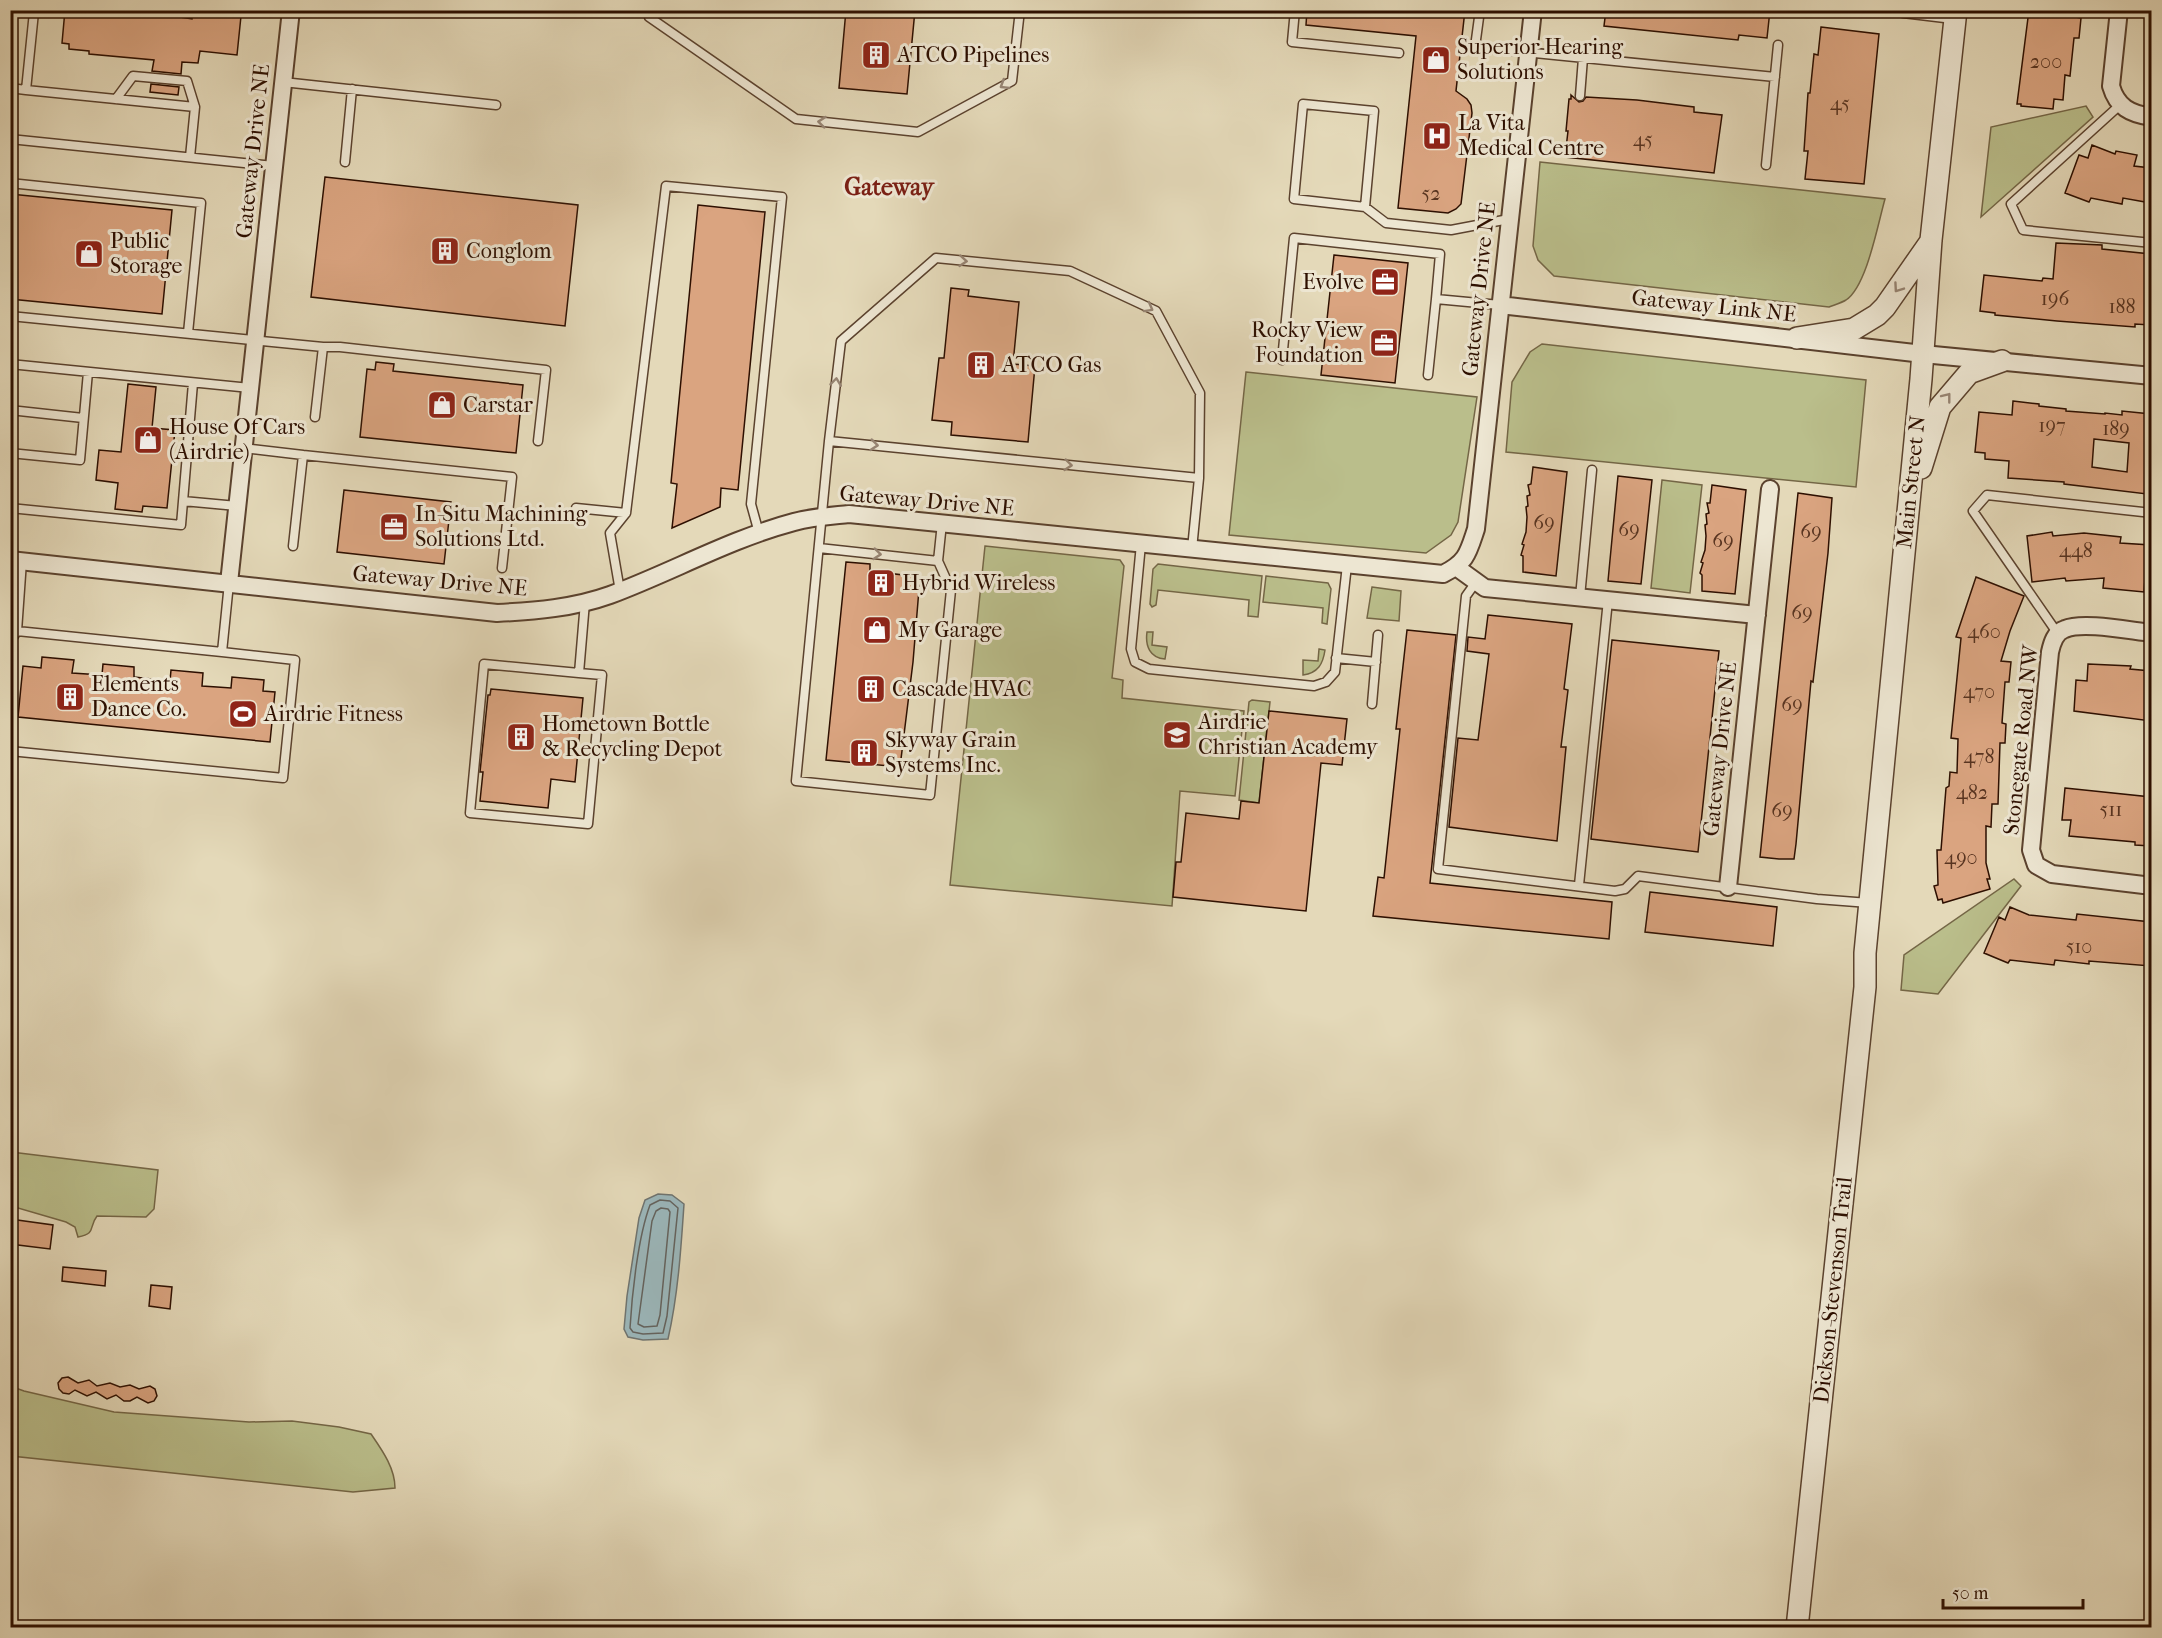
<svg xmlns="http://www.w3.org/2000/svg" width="2162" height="1638" viewBox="0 0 2162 1638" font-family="'IM FELL French Canon',serif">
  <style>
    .green { fill: #babe8b; stroke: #746646; stroke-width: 1.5 }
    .water { fill: #9bb7bb; stroke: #6f7470; stroke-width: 1.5 }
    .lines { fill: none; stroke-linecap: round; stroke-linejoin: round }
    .shore { stroke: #64635e; stroke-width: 1.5 }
    .building { fill: #daa480; stroke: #2d0f00; stroke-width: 1.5; fill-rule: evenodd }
    .service-casing { stroke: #5b422e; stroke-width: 11 }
    .minor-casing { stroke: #5b422e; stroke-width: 20 }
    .tertiary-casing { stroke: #5b422e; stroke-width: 24 }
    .service { stroke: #ede6d2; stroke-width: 8 }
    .minor { stroke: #ede6d2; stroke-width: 16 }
    .tertiary { stroke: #ede6d2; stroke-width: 21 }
    .oneway { stroke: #978574 }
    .labels { text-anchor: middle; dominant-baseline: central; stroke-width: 6; stroke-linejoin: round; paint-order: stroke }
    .number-label { font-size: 20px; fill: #583420 }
    .poi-label { font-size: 22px; fill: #2d0f00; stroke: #ede6d2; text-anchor: start }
    .street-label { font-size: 22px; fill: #2d0f00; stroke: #ede6d2 }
    .neighbourhood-label { font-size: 24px; font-weight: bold; fill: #7a1f14; stroke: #ede6d2 }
  </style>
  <rect width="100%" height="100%" fill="#e4d9b9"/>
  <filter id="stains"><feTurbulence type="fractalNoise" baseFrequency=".00333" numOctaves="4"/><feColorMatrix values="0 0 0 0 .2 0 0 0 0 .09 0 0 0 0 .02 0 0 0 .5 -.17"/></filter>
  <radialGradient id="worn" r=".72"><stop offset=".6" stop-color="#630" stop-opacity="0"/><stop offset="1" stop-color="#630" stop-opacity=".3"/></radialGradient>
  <path class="green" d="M 2086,106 L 2093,117 L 1981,217 L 1991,127 Z
    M 1540,162 L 1885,199 C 1878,223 1867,286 1846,300 C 1841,303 1834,305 1829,307 L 1554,276 L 1538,260 L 1533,246 Z
    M 1542,344 L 1866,380 L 1856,487 L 1506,452 L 1512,382 L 1530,352 Z
    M 1246,372 L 1477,397 L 1458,522 L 1451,535 L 1426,553 L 1229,535 Z
    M 1662,480 L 1702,485 L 1690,593 L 1651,588 Z
    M 985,546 L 1120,560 L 1124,566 L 1112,678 L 1123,680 L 1122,698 L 1244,711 L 1235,796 L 1180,791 L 1172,906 L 950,885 Z
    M 1158,564 L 1262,576 L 1258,617 L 1248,616 L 1249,600 L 1158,590 L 1156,605 L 1152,607 L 1150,604 L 1153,569 Z
    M 1266,576 L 1328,583 L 1331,589 L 1327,624 L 1322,623 L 1323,608 L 1263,602 Z
    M 1372,587 L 1401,591 L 1399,621 L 1367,618 Z
    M 1147,632 L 1153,632 L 1152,645 L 1167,647 L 1165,659 C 1150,658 1145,646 1147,632 Z
    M 1319,649 L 1325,650 C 1323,664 1318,673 1303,675 L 1303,660 L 1318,661 Z
    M 1252,700 L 1270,702 L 1259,803 L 1239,800 L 1249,702 Z
    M 2014,879 L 2021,886 L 1938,994 L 1901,990 L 1904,955 Z
    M 11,1152 L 158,1170 L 154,1209 L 146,1217 L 97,1216 C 88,1228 97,1233 78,1237 L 75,1227 L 66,1222 L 11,1206 Z
    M 10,1386 L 24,1391 L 114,1412 L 249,1422 L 292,1421 L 339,1427 L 371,1434 C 382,1450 395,1468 395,1488 L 353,1492 L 11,1456 Z"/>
  <path class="water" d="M 658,1194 L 672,1195 L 684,1204 C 681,1249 678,1295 668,1339 L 643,1340 L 628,1337 L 624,1329 L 627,1296 L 639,1218 L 645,1200 Z"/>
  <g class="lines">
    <path class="shore" d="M 660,1200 L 670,1201 L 678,1208 L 667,1316 L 663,1333 L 643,1334 L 633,1332 L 630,1328 C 632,1294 638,1237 650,1205 Z
      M 661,1208 L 668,1209 L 670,1212 L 660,1315 L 657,1326 L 644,1327 L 638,1324 L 652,1221 L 656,1211 Z"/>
  </g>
  <path class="building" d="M 65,10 L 135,10 L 192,19 L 193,11 L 241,16 L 237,55 L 200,51 L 198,63 L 182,62 L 181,74 L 152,71 L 154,60 L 89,54 L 89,51 L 69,49 L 69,44 L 62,43 Z
    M 846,10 L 915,10 L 907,94 L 839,88 Z
    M 1307,10 L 1465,10 L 1456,91 L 1467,99 L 1471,105 L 1472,113 L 1461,204 L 1456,209 L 1448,213 L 1398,208 L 1416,36 L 1306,25 Z
    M 1606,10 L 1770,10 L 1767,38 L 1739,35 L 1738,40 L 1604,26 Z
    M 2029,10 L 2076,10 L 2075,17 L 2081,18 L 2079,38 L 2074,38 L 2070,76 L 2065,75 L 2063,100 L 2054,99 L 2053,109 L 2021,106 L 2021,104 L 2017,104 Z
    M 1821,27 L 1879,34 L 1864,184 L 1805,179 L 1808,151 L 1804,151 L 1808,93 L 1810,93 L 1814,54 L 1818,55 Z
    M 151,84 L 179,87 L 178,95 L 150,92 Z
    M 1571,95 L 1579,102 L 1583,101 L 1586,97 L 1637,100 L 1694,107 L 1694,112 L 1722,115 L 1714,173 L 1565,157 L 1568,131 L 1566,131 L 1569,99 L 1571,99 Z
    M 2092,145 L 2115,154 L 2116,151 L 2137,155 L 2134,166 L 2151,168 L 2151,203 L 2123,198 L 2122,204 L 2091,198 L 2089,202 L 2065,193 L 2079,155 L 2088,158 Z
    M 325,177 L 578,205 L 565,326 L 311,297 Z
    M 10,194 L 172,210 L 162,314 L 10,299 Z
    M 698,205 L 765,212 L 738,490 L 721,488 L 720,507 L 672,528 L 677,484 L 671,483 Z
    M 2056,243 L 2102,245 L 2102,249 L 2151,254 L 2151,325 L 2135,324 L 2135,327 L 2057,321 L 1995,315 L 1995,313 L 1980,311 L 1984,275 L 2042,281 L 2043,278 L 2053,279 Z
    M 1334,255 L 1408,263 L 1395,383 L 1321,375 Z
    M 951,288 L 969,290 L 968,296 L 1019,302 L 1013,364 L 1035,366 L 1028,442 L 951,435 L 952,422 L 932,420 L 939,358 L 944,358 Z
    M 376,362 L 394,364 L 393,371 L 523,385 L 516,453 L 360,437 L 367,369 L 375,370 Z
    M 128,384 L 156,387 L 152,428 L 175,430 L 167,508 L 143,506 L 142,512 L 115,509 L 118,483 L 96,480 L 99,450 L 121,452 Z
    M 2013,401 L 2039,404 L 2039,406 L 2066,409 L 2066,411 L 2105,414 L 2105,413 L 2122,415 L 2122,411 L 2151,414 L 2151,444 L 2147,494 L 2064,484 L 2064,482 L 2008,478 L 2009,461 L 1985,459 L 1985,453 L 1975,452 L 1979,412 L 2012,415 ZM 2094,439 L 2129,443 L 2127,472 L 2092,467 Z
    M 1533,467 L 1567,472 L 1556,576 L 1523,572 L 1523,556 L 1521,555 L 1524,545 L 1522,544 L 1526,532 L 1527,517 L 1526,507 L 1528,506 L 1527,496 L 1530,495 L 1528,485 L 1531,484 Z
    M 1618,476 L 1652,480 L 1641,584 L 1608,581 Z
    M 1712,485 L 1746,490 L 1735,594 L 1702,591 L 1702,575 L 1700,573 L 1703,563 L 1701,562 L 1705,550 L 1706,536 L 1705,525 L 1707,524 L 1706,514 L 1709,513 L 1707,503 L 1710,503 Z
    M 344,490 L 451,502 L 444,564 L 337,552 Z
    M 1798,493 L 1832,498 L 1828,553 L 1813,682 L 1811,681 L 1796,844 L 1794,859 L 1779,859 L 1760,857 Z
    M 2052,532 L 2053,536 L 2084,533 L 2121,537 L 2120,543 L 2151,545 L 2151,579 L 2145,579 L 2144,592 L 2103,588 L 2104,578 L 2066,581 L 2065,578 L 2032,582 L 2027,536 Z
    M 846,562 L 870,564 L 870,571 L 920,577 L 913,662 L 900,767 L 826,760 Z
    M 1976,577 L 2024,596 L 2010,631 L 2001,661 L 2011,662 L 2009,682 L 2005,682 L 2002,723 L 2006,724 L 2005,743 L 2000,743 L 1998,804 L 1992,804 L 1991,827 L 1986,826 L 1986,863 L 1990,879 L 1987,879 L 1990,889 L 1943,903 L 1942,899 L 1938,900 L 1934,886 L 1938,885 L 1937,850 L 1941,850 L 1946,788 L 1949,786 L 1950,772 L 1957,773 L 1958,739 L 1951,738 L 1961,638 L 1956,637 Z
    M 1488,615 L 1572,624 L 1564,689 L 1568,690 L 1561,747 L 1566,747 L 1557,841 L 1449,827 L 1458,738 L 1478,740 L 1489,654 L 1467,651 L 1468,637 L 1485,639 Z
    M 1407,630 L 1456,635 L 1430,883 L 1612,902 L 1609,939 L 1373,916 L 1378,877 L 1384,878 L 1400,729 L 1396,729 Z
    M 1612,640 L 1719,651 L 1698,852 L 1591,839 Z
    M 42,657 L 74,660 L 72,673 L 102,675 L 103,664 L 134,667 L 134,677 L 170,681 L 171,670 L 203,673 L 202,686 L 217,687 L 231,688 L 232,677 L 264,680 L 263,691 L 275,692 L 270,742 L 18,717 L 23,666 L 41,668 Z
    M 2088,664 L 2131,666 L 2130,669 L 2151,671 L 2151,721 L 2074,711 L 2076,680 L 2087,681 Z
    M 491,689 L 583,698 L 575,782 L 551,779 L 548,808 L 480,801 L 483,772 L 480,772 L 488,695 L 490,695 Z
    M 1269,711 L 1347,719 L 1342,765 L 1321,763 L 1306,911 L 1173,897 L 1176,862 L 1181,862 L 1186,813 L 1239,819 L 1241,801 L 1259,803 Z
    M 2065,788 L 2151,797 L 2151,846 L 2135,845 L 2135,842 L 2069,836 L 2071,820 L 2062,820 Z
    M 1650,892 L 1777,907 L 1773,946 L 1645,932 Z
    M 2010,907 L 2029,915 L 2076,920 L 2077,914 L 2151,922 L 2151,966 L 2089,961 L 2089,964 L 2055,960 L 2054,965 L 2010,960 L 2008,963 L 1984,953 L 1999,917 L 2005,920 Z
    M 10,1219 L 53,1225 L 50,1249 L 10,1244 Z
    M 63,1267 L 106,1271 L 105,1286 L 62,1281 Z
    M 151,1285 L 172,1287 L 170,1309 L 149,1306 Z
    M 68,1377 L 78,1383 L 89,1380 L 97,1386 L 110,1383 L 120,1387 L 130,1385 L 139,1389 L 150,1386 L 155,1389 L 157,1396 L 154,1401 L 148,1403 L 137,1397 L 130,1401 L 124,1401 L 116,1395 L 107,1399 L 96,1392 L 87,1396 L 75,1390 L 69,1394 L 63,1393 L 59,1389 L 58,1383 L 62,1378 Z"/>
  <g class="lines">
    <g class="service-casing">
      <path id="service" d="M 25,10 L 34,12 L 26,90 L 195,107 L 190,157
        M 650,10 L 649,17 L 796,119 L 918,132 L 1012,81 L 1020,10
        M 1295,10 L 1292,42 L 1399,53
        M 1480,10 L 1475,47 L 1775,77
        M 1903,13 L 1953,19
        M 283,82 L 496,105
        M 10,88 L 26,90
        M 1580,96 L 1583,58
        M 116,99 L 133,76 L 187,81 L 195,107
        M 2120,105 L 2011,204 L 2023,230 L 2152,243
        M 10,139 L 274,166
        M 345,162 L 352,89
        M 1766,165 L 1778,45
        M 10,183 L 201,203 L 188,333
        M 1365,207 L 1374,111 L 1303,104 L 1294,199 L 1365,207 L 1386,223 L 1451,230 L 1509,219
        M 10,316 L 323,347 L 315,417
        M 323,347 L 340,347 L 546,370 L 538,441
        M 1282,360 L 1294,238 L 1440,254 L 1436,299
        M 10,364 L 250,388
        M 1428,375 L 1436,299 L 1500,305
        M 10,410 L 83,418
        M 829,441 L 841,341 L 936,258 L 1070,271 L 1156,311 L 1200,393 L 1199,478
        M 243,448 L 303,455 L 293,546
        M 10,453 L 80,460 L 88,372
        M 303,455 L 512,477 L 502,568
        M 183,501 L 237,506
        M 10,508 L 181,525 L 193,383
        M 576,508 L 626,513 L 666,186 L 782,197 L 751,504 L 759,533
        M 942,523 L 938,561 L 951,590 L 930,795 L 796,781 L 829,441 L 1199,478 L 1192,549
        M 1141,544 L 1131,649 L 1135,662 L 1149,669 L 1314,686 L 1326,682 L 1335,672 L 1347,565
        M 819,548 L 938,561
        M 22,561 L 17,631 L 222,652 L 229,583
        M 1476,582 L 1466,596 L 1438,869 L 1615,891 L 1625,889 L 1638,876 L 1817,899 L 1869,903
        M 620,591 L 610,533 L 626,513
        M 1580,597 L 1592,470
        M 2058,634 L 1973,511 L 1987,495 L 2152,513
        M 10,642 L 17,631
        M 1336,658 L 1376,662
        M 579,673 L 484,664 L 470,813 L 588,824 L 602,675 L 579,673 L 585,602
        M 1372,704 L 1378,635
        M 10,751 L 283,778 L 295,660 L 222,652
        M 1579,885 L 1608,600"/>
    </g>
    <g class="minor-casing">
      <path id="minor" d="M 2119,10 L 2111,86 C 2117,107 2130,114 2152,117
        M 1500,305 L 1923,354 L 2152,376
        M 10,560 L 497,613 C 535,611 574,608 610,595 C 672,572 730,539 794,522 C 812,517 830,516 849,514 L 1443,574 C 1467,562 1468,553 1476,529 L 1533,10
        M 1456,567 L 1485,588 L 1757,615
        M 229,583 L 291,10
        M 2152,633 C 2131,631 2083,621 2065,629 C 2055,632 2052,643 2050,652 L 2031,850 L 2036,865 L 2052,874 L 2152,886
        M 1728,887 L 1770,489"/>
    </g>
    <g class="tertiary-casing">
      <path id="tertiary" d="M 1797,338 L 1854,329 L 1877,315 L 1885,307 L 1931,241
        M 1921,468 L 1940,407 L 1969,373 L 2002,361
        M 1797,1628 L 1865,987 L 1865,953 L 1921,379 L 1931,240 L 1956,10"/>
    </g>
    <use href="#service" class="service"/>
    <use href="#minor" class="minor"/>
    <use href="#tertiary" class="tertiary"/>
  </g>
  <defs><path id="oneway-chevron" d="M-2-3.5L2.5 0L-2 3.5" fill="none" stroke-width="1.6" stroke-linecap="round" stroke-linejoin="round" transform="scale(1.5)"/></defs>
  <g class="oneway">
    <use href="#oneway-chevron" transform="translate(1004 85) rotate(148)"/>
    <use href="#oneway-chevron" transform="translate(822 122) rotate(-174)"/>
    <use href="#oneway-chevron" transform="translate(963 261) rotate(5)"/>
    <use href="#oneway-chevron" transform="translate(1898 288) rotate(125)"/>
    <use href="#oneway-chevron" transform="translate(1149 308) rotate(29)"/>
    <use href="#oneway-chevron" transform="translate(836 382) rotate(-83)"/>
    <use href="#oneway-chevron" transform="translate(1947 397) rotate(-52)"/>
    <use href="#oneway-chevron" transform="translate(874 445) rotate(6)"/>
    <use href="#oneway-chevron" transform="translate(1068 465) rotate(6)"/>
    <use href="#oneway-chevron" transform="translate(877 554) rotate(6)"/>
  </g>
  <defs>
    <g id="building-square" transform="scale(1.5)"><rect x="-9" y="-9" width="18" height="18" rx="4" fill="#8f2418" stroke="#ede6d2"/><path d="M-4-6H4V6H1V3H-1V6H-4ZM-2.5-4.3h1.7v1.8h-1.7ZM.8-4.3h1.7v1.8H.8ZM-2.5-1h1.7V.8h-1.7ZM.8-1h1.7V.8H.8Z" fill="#fff"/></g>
    <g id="shop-square" transform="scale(1.5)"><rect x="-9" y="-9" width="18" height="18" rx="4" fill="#8f2418" stroke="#ede6d2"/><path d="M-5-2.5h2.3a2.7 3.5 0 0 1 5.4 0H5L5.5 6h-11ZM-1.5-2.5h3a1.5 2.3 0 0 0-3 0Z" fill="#fff"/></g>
    <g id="hospital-square" transform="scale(1.5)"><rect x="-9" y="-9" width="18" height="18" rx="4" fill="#8f2418" stroke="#ede6d2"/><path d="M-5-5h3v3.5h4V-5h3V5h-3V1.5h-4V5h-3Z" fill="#fff"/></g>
    <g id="office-square" transform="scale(1.5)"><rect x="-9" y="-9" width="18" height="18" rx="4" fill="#8f2418" stroke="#ede6d2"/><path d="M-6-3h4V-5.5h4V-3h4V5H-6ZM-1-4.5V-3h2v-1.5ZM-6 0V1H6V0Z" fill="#fff"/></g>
    <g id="stadium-square" transform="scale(1.5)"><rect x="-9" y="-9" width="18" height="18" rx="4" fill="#8f2418" stroke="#ede6d2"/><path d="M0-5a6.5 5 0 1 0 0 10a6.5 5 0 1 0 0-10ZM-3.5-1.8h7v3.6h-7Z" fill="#fff"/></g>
    <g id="school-square" transform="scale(1.5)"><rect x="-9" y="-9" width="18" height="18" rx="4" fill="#8f2418" stroke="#ede6d2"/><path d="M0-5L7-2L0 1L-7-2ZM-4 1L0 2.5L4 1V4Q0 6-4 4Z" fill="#fff"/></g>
  </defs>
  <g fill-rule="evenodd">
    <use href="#building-square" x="876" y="55"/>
    <use href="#shop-square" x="1436" y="60"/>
    <use href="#hospital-square" x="1437" y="136"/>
    <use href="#building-square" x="445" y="251"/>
    <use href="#shop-square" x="89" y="254"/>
    <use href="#office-square" x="1385" y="282"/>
    <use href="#office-square" x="1384" y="343"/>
    <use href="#building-square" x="981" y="365"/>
    <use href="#shop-square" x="442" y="405"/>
    <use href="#shop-square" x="148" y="440"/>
    <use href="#office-square" x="394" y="527"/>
    <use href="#building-square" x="881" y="583"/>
    <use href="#shop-square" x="877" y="630"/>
    <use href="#building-square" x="871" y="689"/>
    <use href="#building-square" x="70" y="697"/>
    <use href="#stadium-square" x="243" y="714"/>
    <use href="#school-square" x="1177" y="735"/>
    <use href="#building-square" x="521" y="737"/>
    <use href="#building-square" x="864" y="753"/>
  </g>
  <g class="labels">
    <g class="number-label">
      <text x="2046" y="61">200</text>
      <text x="1840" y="103">45</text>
      <text x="1643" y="139">45</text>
      <text x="1431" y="193">52</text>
      <text x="2055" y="298">196</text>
      <text x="2122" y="306">188</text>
      <text x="2052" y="425">197</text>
      <text x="2116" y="428">189</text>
      <text x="1544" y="522">69</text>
      <text x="1629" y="529">69</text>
      <text x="1811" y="531">69</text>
      <text x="1723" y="540">69</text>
      <text x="2076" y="550">448</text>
      <text x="1802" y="612">69</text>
      <text x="1984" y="631">460</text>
      <text x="1979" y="691">470</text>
      <text x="1792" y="704">69</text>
      <text x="1979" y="756">478</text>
      <text x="1972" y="792">482</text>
      <text x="2111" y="809">511</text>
      <text x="1782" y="810">69</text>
      <text x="1961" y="857">490</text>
      <text x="2079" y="946">510</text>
    </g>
    <g class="poi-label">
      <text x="1457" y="47">Superior Hearing<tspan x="1457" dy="25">Solutions</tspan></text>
      <text x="897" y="55">ATCO Pipelines</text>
      <text x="1458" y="123">La Vita<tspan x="1458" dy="25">Medical Centre</tspan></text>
      <text x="110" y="241">Public<tspan x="110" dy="25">Storage</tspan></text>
      <text x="466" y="251">Conglom</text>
      <text x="1364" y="282" text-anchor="end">Evolve</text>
      <text x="1363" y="330" text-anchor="end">Rocky View<tspan x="1363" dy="25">Foundation</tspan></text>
      <text x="1002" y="365">ATCO Gas</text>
      <text x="463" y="405">Carstar</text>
      <text x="169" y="427">House Of Cars<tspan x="169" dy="25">(Airdrie)</tspan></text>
      <text x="415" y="514">In-Situ Machining<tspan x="415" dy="25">Solutions Ltd.</tspan></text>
      <text x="902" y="583">Hybrid Wireless</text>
      <text x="898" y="630">My Garage</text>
      <text x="91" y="684">Elements<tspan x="91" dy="25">Dance Co.</tspan></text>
      <text x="892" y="689">Cascade HVAC</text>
      <text x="264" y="714">Airdrie Fitness</text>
      <text x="1198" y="722">Airdrie<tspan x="1198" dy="25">Christian Academy</tspan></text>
      <text x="542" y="724">Hometown Bottle<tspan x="542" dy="25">&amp; Recycling Depot</tspan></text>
      <text x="885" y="740">Skyway Grain<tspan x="885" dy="25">Systems Inc.</tspan></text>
    </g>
    <g class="street-label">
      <text transform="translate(253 151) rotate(-84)">Gateway Drive NE</text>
      <text transform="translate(1479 289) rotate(-84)">Gateway Drive NE</text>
      <text transform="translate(1714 306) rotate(6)">Gateway Link NE</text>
      <text transform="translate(1911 482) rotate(-84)">Main Street N</text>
      <text transform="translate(927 501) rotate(5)">Gateway Drive NE</text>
      <text transform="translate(440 581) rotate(5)">Gateway Drive NE</text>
      <text transform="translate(2021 740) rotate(-84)">Stonegate Road NW</text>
      <text transform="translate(1720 749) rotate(-84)">Gateway Drive NE</text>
      <text transform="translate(1833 1290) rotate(-84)">Dickson-Stevenson Trail</text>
    </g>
    <g class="neighbourhood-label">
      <text x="889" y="187">Gateway</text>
    </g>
  </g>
  <rect width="2162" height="1638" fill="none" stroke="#e4d9b9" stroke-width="36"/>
  <rect x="12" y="12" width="2138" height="1614" fill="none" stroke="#2d0f00" stroke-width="3"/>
  <rect x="18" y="18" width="2126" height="1602" fill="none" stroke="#2d0f00" stroke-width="1.5"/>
  <path d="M1943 1599v9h140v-9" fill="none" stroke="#2d0f00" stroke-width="3"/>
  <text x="1952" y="1599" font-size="18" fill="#2d0f00" stroke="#ede6d2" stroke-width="4.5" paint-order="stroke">50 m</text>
  <rect width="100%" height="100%" filter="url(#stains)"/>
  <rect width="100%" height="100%" fill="url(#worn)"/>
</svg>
